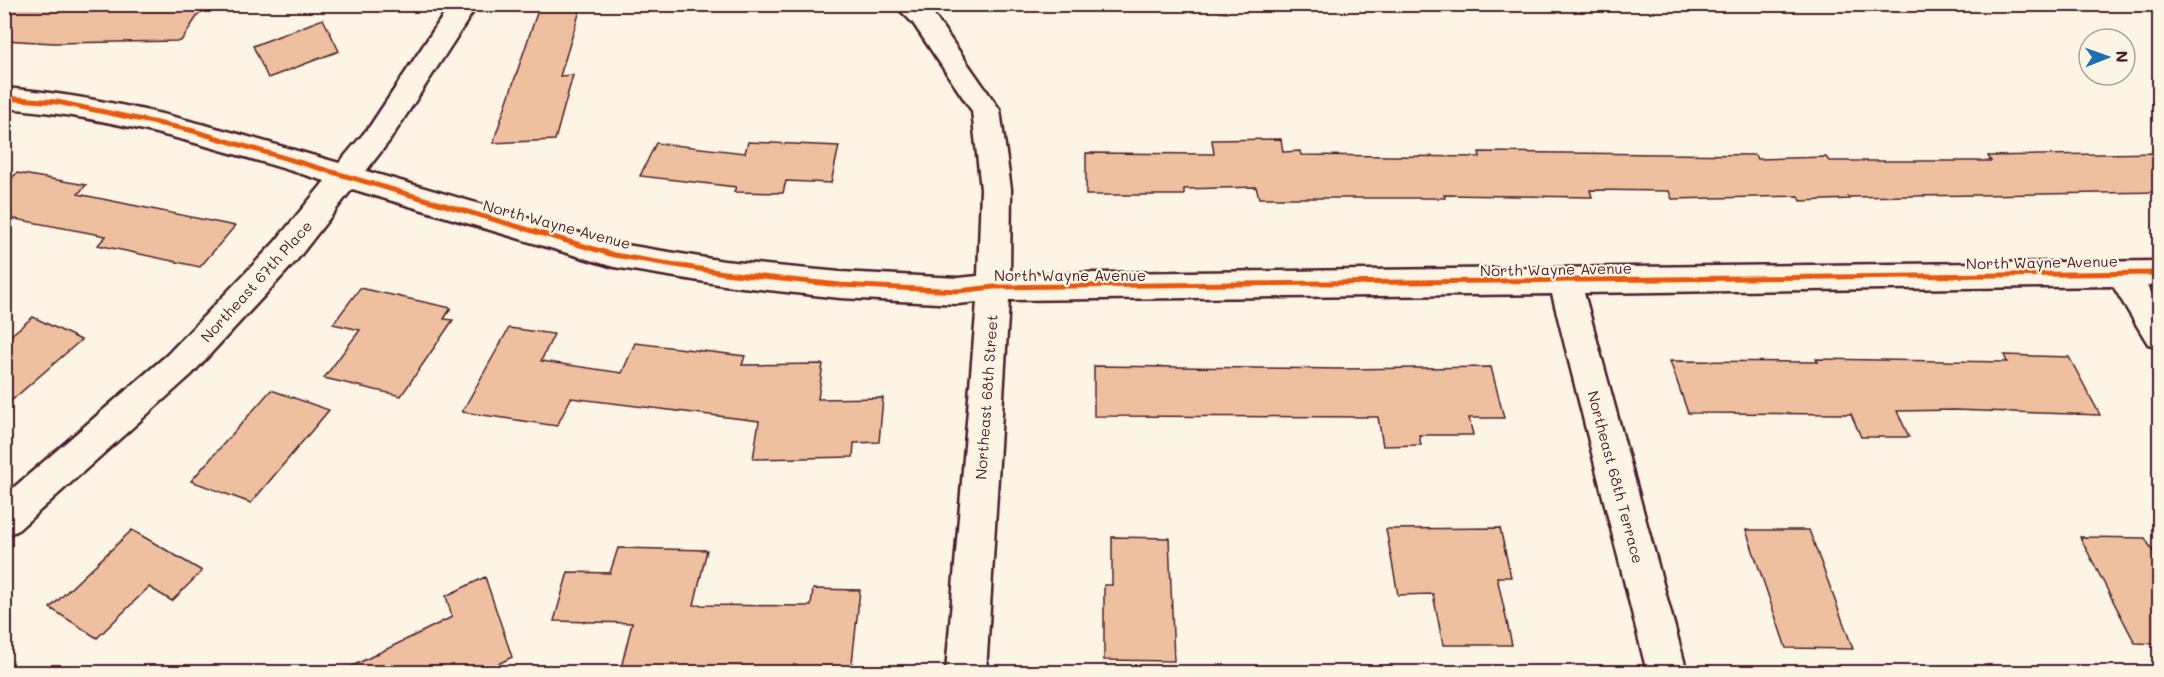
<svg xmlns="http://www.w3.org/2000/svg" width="2164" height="677" viewBox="0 0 2164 677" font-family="Mali,sans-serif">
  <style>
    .building { fill: #efc09f; stroke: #4a1f2b; stroke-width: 1.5 }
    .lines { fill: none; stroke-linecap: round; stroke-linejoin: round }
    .minor-casing { stroke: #4a1f2b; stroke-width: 5 }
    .minor { fill: #fcf5e5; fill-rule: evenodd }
    .cycleway-casing { stroke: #fcf5e5; stroke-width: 8 }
    .cycleway { stroke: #e8590c; stroke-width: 5 }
    .labels { text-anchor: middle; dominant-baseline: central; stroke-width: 4.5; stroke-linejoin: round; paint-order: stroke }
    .street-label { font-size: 15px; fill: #4a1f2b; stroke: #fcf5e5 }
  </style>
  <rect width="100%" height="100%" fill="#fcf5e5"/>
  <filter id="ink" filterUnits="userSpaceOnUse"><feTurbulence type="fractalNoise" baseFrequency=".0167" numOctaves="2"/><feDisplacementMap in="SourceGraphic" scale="12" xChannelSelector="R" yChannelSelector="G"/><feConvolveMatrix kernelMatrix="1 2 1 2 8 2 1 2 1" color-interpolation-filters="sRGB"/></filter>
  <g filter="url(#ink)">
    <path class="building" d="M 4,4 L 87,4 L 85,7 L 204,6 L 181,41 L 53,43 L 4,40 Z
      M 540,4 L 582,4 L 560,76 L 573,75 L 555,140 L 493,143 Z
      M 323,19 L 339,51 L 268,78 L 253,46 Z
      M 1281,139 L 1283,152 L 1300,151 L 1301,155 L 1480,157 L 1479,152 L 1755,155 L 1757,159 L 1826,157 L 1829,161 L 1991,161 L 1988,156 L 2160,153 L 2160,192 L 1848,197 L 1849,199 L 1801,201 L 1799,196 L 1672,199 L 1669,191 L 1590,190 L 1592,197 L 1444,195 L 1445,198 L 1259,198 L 1256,187 L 1184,189 L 1184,195 L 1086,195 L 1086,153 L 1214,154 L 1212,140 Z
      M 748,142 L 839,146 L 831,183 L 786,181 L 783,193 L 734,192 L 736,187 L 640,176 L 656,143 L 745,153 Z
      M 17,173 L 86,185 L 78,194 L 235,226 L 200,267 L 98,245 L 106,236 L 4,217 L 4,185 Z
      M 360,288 L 451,308 L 444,319 L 453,320 L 401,396 L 324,378 L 360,330 L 333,324 Z
      M 33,317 L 81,340 L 4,407 L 4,341 Z
      M 509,328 L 554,334 L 541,361 L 622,373 L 635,343 L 745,356 L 742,365 L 823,364 L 818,399 L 883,398 L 879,442 L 854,443 L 853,457 L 753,459 L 759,421 L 571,398 L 557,426 L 462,412 Z
      M 2004,355 L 2069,357 L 2100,415 L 1954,410 L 1897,411 L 1909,437 L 1861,437 L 1851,414 L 1688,413 L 1670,361 L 1818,362 L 1816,359 L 2007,362 Z
      M 1094,366 L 1345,369 L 1491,367 L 1504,418 L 1469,418 L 1473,435 L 1419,435 L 1421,445 L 1383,446 L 1378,417 L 1094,416 Z
      M 271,390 L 329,410 L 251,503 L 191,481 Z
      M 1500,528 L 1511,577 L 1497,577 L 1512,645 L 1443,645 L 1433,594 L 1398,595 L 1386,529 Z
      M 132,530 L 202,571 L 172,601 L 149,587 L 97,638 L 50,608 Z
      M 1746,530 L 1809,530 L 1853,649 L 1786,648 Z
      M 1112,537 L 1169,538 L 1174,661 L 1104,660 L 1104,585 L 1112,585 Z
      M 2080,537 L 2145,538 L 2160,563 L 2160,644 L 2135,643 Z
      M 618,548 L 707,550 L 694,605 L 811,606 L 813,589 L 860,590 L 851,672 L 620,672 L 632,623 L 554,621 L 568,572 L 610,573 Z
      M 485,577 L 512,657 L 482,672 L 340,672 L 452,617 L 446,596 Z"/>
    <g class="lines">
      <g class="minor-casing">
        <path id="minor" d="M 451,4 L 478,4 L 390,140 L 366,171 L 614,243 L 724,261 L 840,272 L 958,278 L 978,276 L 981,189 L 972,111 L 913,23 L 894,4 L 924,4 L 931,11 L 1000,110 L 1011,189 L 1010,274 L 2160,261 L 2160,285 L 2147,286 L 2160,305 L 2160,347 L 2148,344 L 2113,286 L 1584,293 L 1687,672 L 1647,672 L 1552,294 L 1009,300 L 986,672 L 946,672 L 977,302 L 958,304 L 840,298 L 724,285 L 614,267 L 352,189 L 296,261 L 191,375 L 17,531 L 4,535 L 4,496 L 167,355 L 274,243 L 325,181 C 220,149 114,116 4,108 L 4,88 C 119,97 229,131 339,163 L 370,126 Z"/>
      </g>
      <use href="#minor" class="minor"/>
      <g class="cycleway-casing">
        <path id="cycleway" d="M 4,98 L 57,102 L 190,130 L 614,255 L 724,273 L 840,285 L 958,291 L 994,287 L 2160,273"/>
      </g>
      <use href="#cycleway" class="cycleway"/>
    </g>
  </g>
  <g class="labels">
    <g class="street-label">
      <text transform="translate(557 224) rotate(15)">North Wayne Avenue</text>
      <text transform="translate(2042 262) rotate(-1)">North Wayne Avenue</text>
      <text transform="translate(1556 269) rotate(-1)">North Wayne Avenue</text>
      <text x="1070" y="275">North Wayne Avenue</text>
      <text transform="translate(256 281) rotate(-48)">Northeast 67th Place</text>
      <text transform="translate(986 397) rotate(-86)">Northeast 68th Street</text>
      <text transform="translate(1616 477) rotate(75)">Northeast 68th Terrace</text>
    </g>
  </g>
  <rect width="2164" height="677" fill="none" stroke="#fcf5e5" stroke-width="24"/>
  <rect x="12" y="12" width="2140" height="653" fill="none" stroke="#4a1f2b" stroke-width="2" filter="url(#ink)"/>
  <g transform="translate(2107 57) rotate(89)"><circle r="28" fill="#fcf5e5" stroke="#b59f9b" stroke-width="1.5"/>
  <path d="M0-4.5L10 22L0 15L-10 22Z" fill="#1f6fb2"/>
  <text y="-9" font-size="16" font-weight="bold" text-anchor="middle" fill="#4a1f2b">N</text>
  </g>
</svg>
